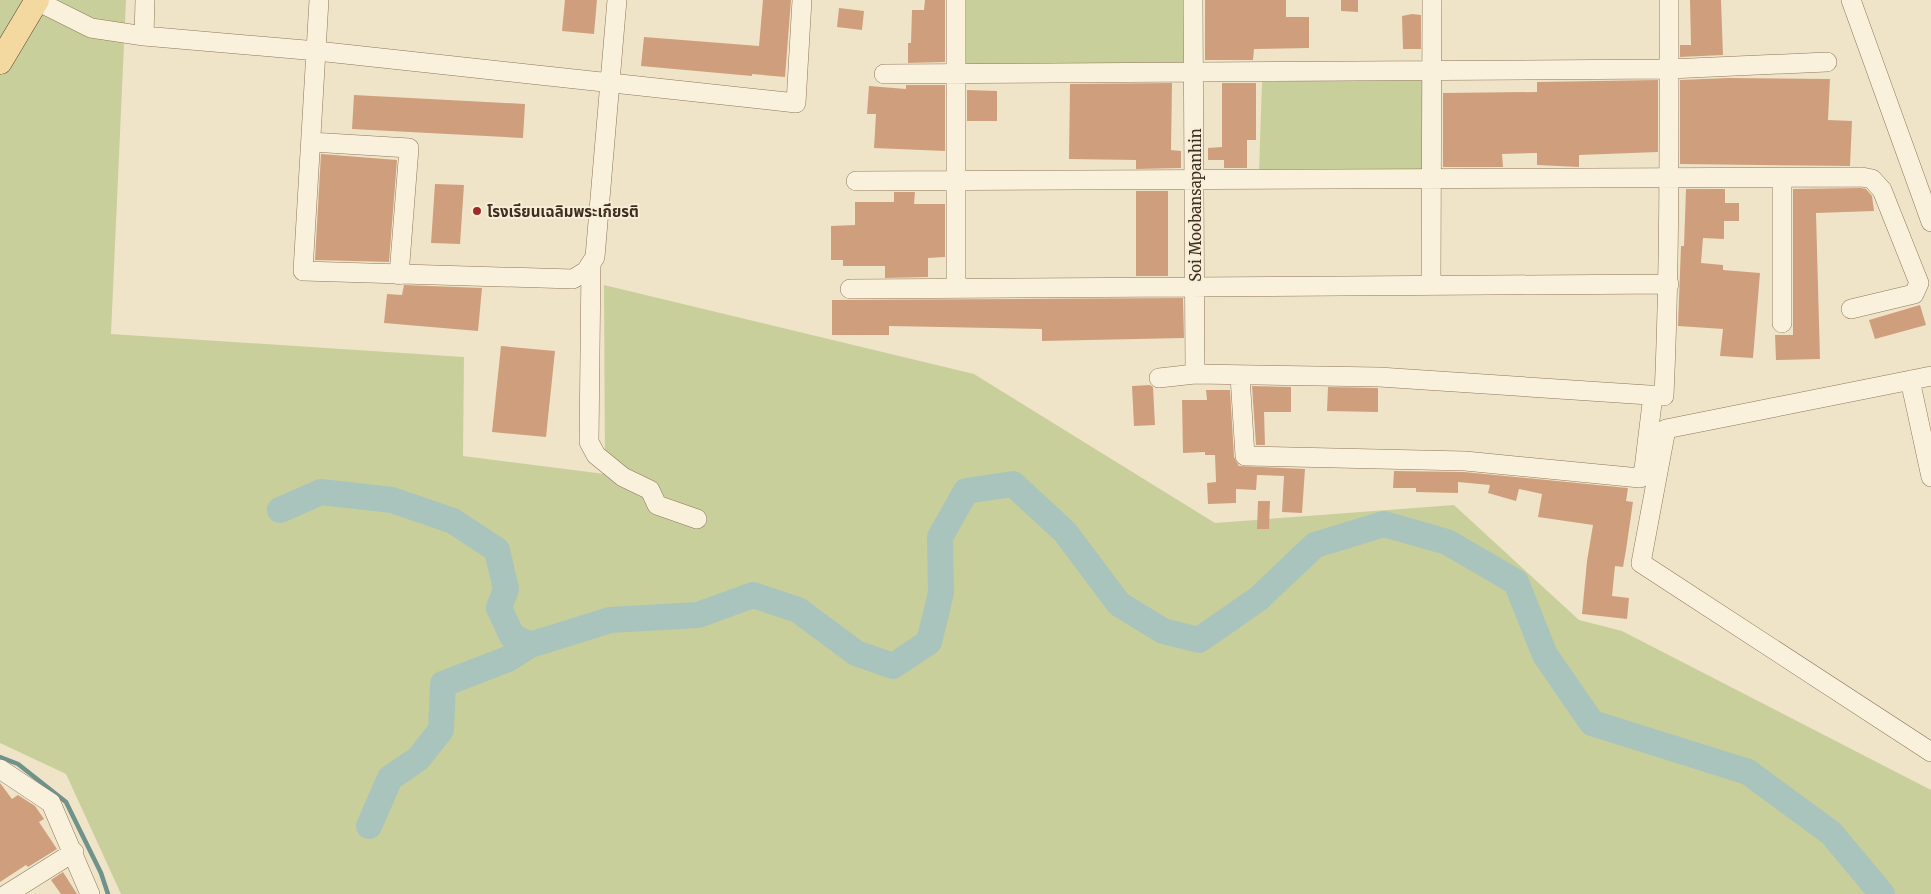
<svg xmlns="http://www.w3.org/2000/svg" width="1931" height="894" viewBox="0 0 1931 894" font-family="Merriweather,'Noto Sans Thai',serif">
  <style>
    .green { fill: #c9cf9b }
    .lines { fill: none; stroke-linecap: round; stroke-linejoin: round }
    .stream { stroke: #6f938a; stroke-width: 4.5 }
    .river { stroke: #a9c4bc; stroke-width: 26 }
    .building { fill: #cf9f7d }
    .minor-casing { stroke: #8d765c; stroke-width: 20 }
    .major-casing { stroke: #5b4430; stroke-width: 25 }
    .minor { stroke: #faf1dc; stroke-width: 19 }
    .major { stroke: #f3d9a0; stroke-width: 24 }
    .poi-dot { fill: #9e2a2b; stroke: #f7eed8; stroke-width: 2 }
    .labels { text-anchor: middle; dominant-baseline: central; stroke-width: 4; stroke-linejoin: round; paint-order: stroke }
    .street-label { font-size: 15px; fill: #3d2e20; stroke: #f7eed8 }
    .poi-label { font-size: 15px; font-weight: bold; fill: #3d2e20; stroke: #f7eed8; text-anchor: start }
  </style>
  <rect width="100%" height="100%" fill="#f0e4c8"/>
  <path class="green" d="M 0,0 L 126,0 L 111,334 L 464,357 L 463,456 L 605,474 L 604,285 L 974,374 L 1215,523 L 1454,505 L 1579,620 L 1622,631 L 1931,790 L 1931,894 L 121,894 L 66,774 L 0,743 Z
    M 962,0 L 1185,0 L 1186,65 L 961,66 Z
    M 1424,78 L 1422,171 L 1259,172 L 1262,82 Z"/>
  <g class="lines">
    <path class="stream" d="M 0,757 L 18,764 L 66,802 L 101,873 L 108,894"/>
    <path class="river" d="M 280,510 L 321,492 L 392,500 L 453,521 L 497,550 L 506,589 L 499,608 L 512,636 L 530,645 L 610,620 L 698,615 L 753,595 L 798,610 L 856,653 L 893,666 L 929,642 L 941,593 L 940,537 L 966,491 L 1013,484 L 1065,532 L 1119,604 L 1163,631 L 1199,640 L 1258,599 L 1315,545 L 1384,524 L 1447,542 L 1516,582 L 1545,655 L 1592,723 L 1748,772 L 1831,833 L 1882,894
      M 369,826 L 390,778 L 418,759 L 441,730 L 443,684 L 508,659 L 530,645"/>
  </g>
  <path class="building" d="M 565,0 L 597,0 L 594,34 L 562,31 Z
    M 763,0 L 791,0 L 785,77 L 752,74 L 752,76 L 641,66 L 644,37 L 759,46 Z
    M 925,0 L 945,0 L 945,62 L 908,63 L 908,43 L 911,43 L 912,10 L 924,10 Z
    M 1205,0 L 1286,0 L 1286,17 L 1309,17 L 1309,48 L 1254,49 L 1253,60 L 1205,60 Z
    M 1341,0 L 1358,0 L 1358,12 L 1341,11 Z
    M 1690,0 L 1721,0 L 1723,55 L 1680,57 L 1680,45 L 1691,45 Z
    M 839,8 L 864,11 L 862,30 L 837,27 Z
    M 1412,14 L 1421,15 L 1421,49 L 1403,49 L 1402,16 Z
    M 1728,78 L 1830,79 L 1828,120 L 1852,121 L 1850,166 L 1680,164 L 1680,80 Z
    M 1658,80 L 1658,152 L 1579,155 L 1579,167 L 1537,165 L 1537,153 L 1502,154 L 1503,167 L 1443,167 L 1443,93 L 1537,92 L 1537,82 Z
    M 1172,83 L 1171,150 L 1181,151 L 1181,168 L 1136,169 L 1136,160 L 1069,159 L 1070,84 Z
    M 1222,83 L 1256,83 L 1256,140 L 1247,140 L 1247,168 L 1224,168 L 1224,160 L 1208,160 L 1208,148 L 1222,147 Z
    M 906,85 L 945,85 L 945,151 L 874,148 L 876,114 L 867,114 L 869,86 L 906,89 Z
    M 967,90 L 997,91 L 997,121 L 967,121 Z
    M 354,95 L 525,104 L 523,138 L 352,129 Z
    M 321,154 L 397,160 L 389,262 L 315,260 Z
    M 435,184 L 464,185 L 460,244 L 431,243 Z
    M 1861,188 L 1866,189 L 1872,196 L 1874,211 L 1816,213 L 1820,359 L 1776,360 L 1775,335 L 1793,335 L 1793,189 Z
    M 1686,189 L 1725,189 L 1725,203 L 1739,203 L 1739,221 L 1724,221 L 1724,239 L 1703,238 L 1701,263 L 1723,265 L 1723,270 L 1760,273 L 1753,358 L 1720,356 L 1723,329 L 1678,326 L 1681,246 L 1684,246 Z
    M 1136,191 L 1168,191 L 1168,276 L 1136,276 Z
    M 894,192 L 915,192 L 914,204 L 945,204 L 945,257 L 928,258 L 928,277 L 885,278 L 885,266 L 843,266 L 843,260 L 831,260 L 831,226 L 855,225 L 855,202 L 894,202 Z
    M 404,285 L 482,288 L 478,331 L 384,323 L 387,294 L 402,295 Z
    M 1183,298 L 1184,338 L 1042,341 L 1042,329 L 889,326 L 889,335 L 832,335 L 832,300 Z
    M 1920,305 L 1926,325 L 1875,339 L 1869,320 Z
    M 501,346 L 555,351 L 546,437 L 492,432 Z
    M 1150,385 L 1153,387 L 1155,425 L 1134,426 L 1132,386 Z
    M 1252,386 L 1291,387 L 1291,412 L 1264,412 L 1265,445 L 1256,445 Z
    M 1328,387 L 1378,388 L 1378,412 L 1327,411 Z
    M 1206,390 L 1230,390 L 1234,457 L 1239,466 L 1305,469 L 1302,513 L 1282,512 L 1284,476 L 1257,475 L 1256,490 L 1236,489 L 1236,503 L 1208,504 L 1207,483 L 1216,482 L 1215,455 L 1205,455 L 1205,452 L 1183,453 L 1182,400 L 1207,400 Z
    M 1394,471 L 1464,472 L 1628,488 L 1626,501 L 1633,502 L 1626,550 L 1623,567 L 1615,566 L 1612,596 L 1629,598 L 1627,619 L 1582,614 L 1587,561 L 1593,525 L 1538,517 L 1542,494 L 1519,489 L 1516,501 L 1488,493 L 1490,485 L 1458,482 L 1458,493 L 1416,492 L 1416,488 L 1393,488 Z
    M 1258,501 L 1270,501 L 1269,529 L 1257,529 Z
    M 0,783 L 12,799 L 18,795 L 35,806 L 44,819 L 39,822 L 57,849 L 28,867 L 26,865 L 0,882 Z
    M 63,872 L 77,894 L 61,894 L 51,880 Z"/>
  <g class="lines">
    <g class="minor-casing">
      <path id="minor" d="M 319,0 L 303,271 L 573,279 L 586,271 L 595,257 L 617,0
        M 956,0 L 956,288
        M 1851,0 L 1931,222
        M 37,1 L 91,28 L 144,36 L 317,51 L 796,103 L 802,0
        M 144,36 L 145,0
        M 884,74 L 1669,69 L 1827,62
        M 311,142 L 409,148 L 399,275
        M 856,181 L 1862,177 L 1872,179 L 1882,190 L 1919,283 L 1914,294 L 1851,309
        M 591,263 L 589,442 L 596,455 L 623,477 L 650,490 L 657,505 L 697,519
        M 1431,286 L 1432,0
        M 850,289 L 1669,284
        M 1782,323 L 1782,177
        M 1195,374 L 1379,377 L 1664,396 C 1670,264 1669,132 1669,0
        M 1240,376 L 1245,456 L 1465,461 L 1640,478 L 1644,469 L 1653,395
        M 1931,376 L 1666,429 L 1641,563 L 1931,752
        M 1159,378 L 1195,374 L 1193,0
        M 1910,380 L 1931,477
        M 0,769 L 51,803 L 90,894
        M 7,894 L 74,852"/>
    </g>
    <g class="major-casing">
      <path id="major" d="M 0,62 L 37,0"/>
    </g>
    <use href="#minor" class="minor"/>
    <use href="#major" class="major"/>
  </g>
  <circle class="poi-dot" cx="477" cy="211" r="5"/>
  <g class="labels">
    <g class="street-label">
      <text transform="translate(1195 205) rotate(-90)">Soi Moobansapanhin</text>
    </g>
    <g class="poi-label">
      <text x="487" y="211">โรงเรียนเฉลิมพระเกียรติ</text>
    </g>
  </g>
</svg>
